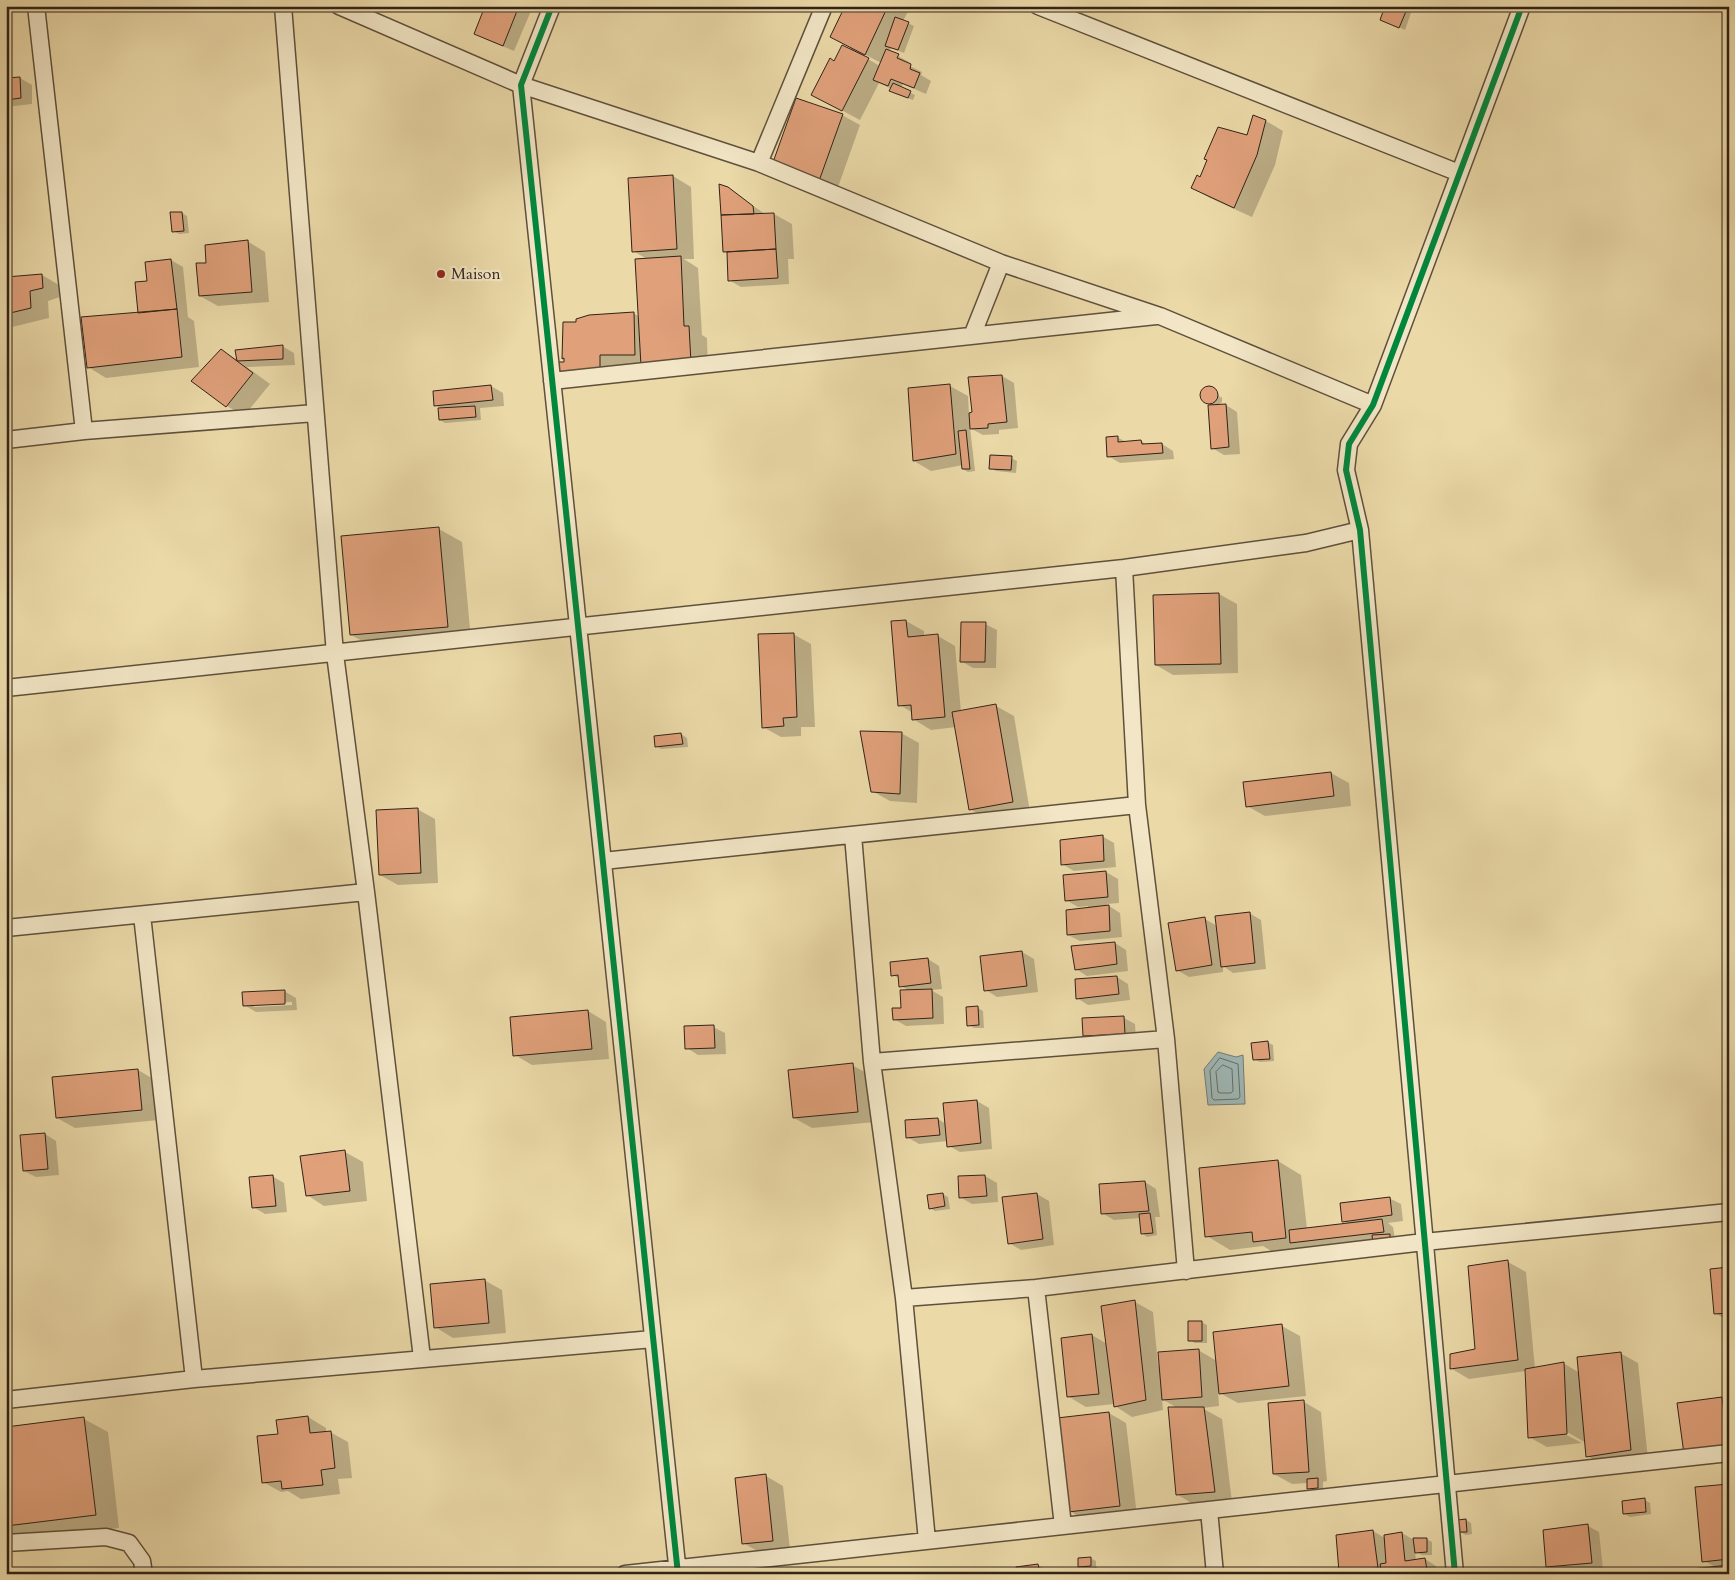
<svg xmlns="http://www.w3.org/2000/svg" width="1735" height="1580" viewBox="0 0 1735 1580" font-family="Cardo,serif">
  <style>
    .water { fill: #9eb7b5; stroke: #727c76 }
    .shadow { fill: #0003; fill-rule: evenodd }
    .lines { fill: none; stroke-linecap: round; stroke-linejoin: round }
    .shore { stroke: #676d66; stroke-width: 1 }
    .building { fill: #dfa07a; stroke: #302318 }
    .street-casing { stroke: #5f503c; stroke-width: 19 }
    .street { stroke: #f2e6c6; stroke-width: 16 }
    .cycleway-casing { stroke: #f2e6c6; stroke-width: 9 }
    .cycleway { stroke: #00873e; stroke-width: 6 }
    .poi-dot { fill: #8f2418; stroke: #f2e6c6; stroke-width: 2 }
    .labels { text-anchor: middle; dominant-baseline: central; stroke-width: 4.5; stroke-linejoin: round; paint-order: stroke }
    .poi-label { font-size: 16px; fill: #302318; stroke: #f2e6c6; text-anchor: start }
  </style>
  <rect width="100%" height="100%" fill="#ebd9a8"/>
  <filter id="stains"><feTurbulence type="fractalNoise" baseFrequency=".004" numOctaves="4"/><feColorMatrix values="0 0 0 0 .2 0 0 0 0 .09 0 0 0 0 .02 0 0 0 .5 -.17"/></filter>
  <radialGradient id="worn" r=".72"><stop offset=".6" stop-color="#630" stop-opacity="0"/><stop offset="1" stop-color="#630" stop-opacity=".3"/></radialGradient>
  <path class="water" d="M 1218,1052 L 1236,1057 L 1243,1055 L 1245,1104 L 1208,1105 L 1204,1069 Z"/>
  <path class="shadow" d="M 487,6 L 533,6 L 514,51 L 487,40 L 475,33 Z
    M 846,6 L 911,6 L 903,21 L 914,26 L 904,53 L 891,48 L 889,51 L 909,62 L 908,65 L 922,72 L 921,75 L 931,81 L 926,94 L 903,84 L 901,88 L 915,95 L 913,100 L 896,94 L 892,89 L 879,83 L 860,120 L 830,104 L 835,62 L 851,48 L 832,37 ZM 864,54 L 881,63 L 880,66 L 863,56 Z
    M 1338,6 L 1354,6 L 1352,11 Z
    M 1406,10 L 1411,13 L 1405,30 L 1387,22 Z
    M 20,78 L 32,85 L 32,104 L 6,107 L 6,79 Z
    M 842,115 L 860,125 L 837,190 L 792,174 Z
    M 1266,121 L 1283,131 L 1275,165 L 1252,217 L 1210,198 L 1193,188 L 1200,179 Z
    M 673,176 L 691,187 L 694,259 L 684,259 L 698,268 L 702,335 L 707,338 L 708,373 L 660,376 L 642,364 L 617,365 L 617,382 L 566,364 L 565,359 L 563,358 L 578,323 L 633,313 L 640,317 L 647,259 L 633,251 Z
    M 733,192 L 765,214 L 774,214 L 792,224 L 794,259 L 788,259 L 789,284 L 741,287 L 729,280 L 728,254 L 724,251 Z
    M 182,213 L 187,216 L 189,233 L 179,234 L 173,231 Z
    M 247,241 L 265,252 L 269,302 L 218,306 L 200,296 L 207,264 Z
    M 171,260 L 183,267 L 188,317 L 194,321 L 199,367 L 106,378 L 88,367 L 139,314 L 148,282 Z
    M 42,275 L 59,285 L 60,297 L 48,301 L 49,318 L 12,327 L 6,323 L 6,278 Z
    M 282,346 L 294,353 L 295,365 L 247,367 L 270,384 L 244,416 L 227,406 L 193,381 L 222,351 L 238,360 Z
    M 1002,376 L 1014,383 L 1018,428 L 999,430 L 999,434 L 983,435 L 970,428 L 975,471 L 968,472 L 963,469 L 963,465 L 931,471 L 914,461 L 950,386 L 968,396 L 969,414 L 973,413 L 970,378 Z
    M 491,386 L 503,393 L 504,406 L 480,408 L 481,420 L 445,423 L 440,420 L 443,409 L 435,405 Z
    M 1206,388 L 1212,388 L 1221,398 L 1222,396 L 1222,402 L 1218,405 L 1226,405 L 1237,412 L 1240,454 L 1224,455 L 1212,448 L 1210,404 L 1202,398 L 1202,392 Z
    M 1117,437 L 1126,442 L 1141,441 L 1147,445 L 1162,444 L 1173,451 L 1174,459 L 1120,463 L 1108,456 Z
    M 1011,458 L 1017,461 L 1016,473 L 996,471 L 991,468 Z
    M 439,529 L 462,542 L 471,640 L 375,648 L 351,635 Z
    M 1219,594 L 1237,604 L 1238,673 L 1173,675 L 1156,665 Z
    M 906,621 L 924,631 L 924,637 L 938,636 L 955,646 L 961,712 L 996,706 L 1014,716 L 1030,812 L 988,819 L 970,809 L 956,727 L 931,730 L 913,719 L 913,713 L 900,705 L 892,623 Z
    M 985,624 L 997,630 L 996,668 L 973,668 L 961,661 Z
    M 793,634 L 811,644 L 815,727 L 801,727 L 801,736 L 781,737 L 763,727 Z
    M 901,733 L 919,743 L 917,803 L 890,801 L 872,791 Z
    M 681,734 L 687,738 L 688,747 L 661,749 L 656,746 Z
    M 1331,773 L 1349,783 L 1351,806 L 1265,816 L 1247,806 Z
    M 417,809 L 435,819 L 438,883 L 398,885 L 380,875 Z
    M 1102,836 L 1114,843 L 1116,867 L 1074,871 L 1062,864 Z
    M 1106,872 L 1118,879 L 1119,903 L 1106,904 L 1120,913 L 1122,937 L 1080,941 L 1068,935 L 1088,908 L 1088,906 L 1078,907 L 1066,900 Z
    M 1249,913 L 1261,920 L 1266,969 L 1233,973 L 1223,966 L 1223,972 L 1189,977 L 1177,970 L 1205,919 L 1217,926 Z
    M 1115,943 L 1126,950 L 1128,971 L 1087,976 L 1076,969 Z
    M 1022,952 L 1034,959 L 1038,992 L 997,997 L 986,990 Z
    M 928,959 L 939,966 L 942,989 L 931,990 L 943,997 L 944,1024 L 906,1026 L 894,1019 L 902,1009 L 910,991 L 901,986 L 900,979 L 893,975 Z
    M 1117,977 L 1128,984 L 1130,1000 L 1088,1005 L 1077,998 Z
    M 284,991 L 296,998 L 297,1010 L 256,1012 L 244,1005 ZM 292,1002 L 292,1005 L 254,1007 L 254,1004 Z
    M 978,1008 L 983,1011 L 984,1028 L 974,1028 L 969,1025 Z
    M 588,1011 L 606,1022 L 609,1059 L 532,1065 L 515,1055 Z
    M 1124,1018 L 1135,1024 L 1136,1040 L 1096,1042 L 1084,1035 Z
    M 713,1027 L 725,1033 L 726,1054 L 698,1055 L 687,1048 Z
    M 1267,1042 L 1273,1045 L 1274,1061 L 1260,1062 L 1254,1059 Z
    M 852,1065 L 870,1075 L 875,1122 L 812,1128 L 794,1118 Z
    M 138,1070 L 155,1080 L 159,1120 L 75,1128 L 57,1118 Z
    M 977,1101 L 989,1108 L 992,1149 L 960,1152 L 949,1146 L 948,1141 L 919,1144 L 907,1137 L 938,1119 L 946,1124 Z
    M 45,1134 L 56,1141 L 59,1175 L 36,1177 L 24,1171 Z
    M 345,1152 L 363,1162 L 367,1201 L 324,1206 L 307,1195 Z
    M 1278,1161 L 1301,1175 L 1307,1229 L 1348,1224 L 1343,1221 L 1389,1198 L 1401,1204 L 1403,1221 L 1388,1223 L 1393,1227 L 1395,1239 L 1278,1255 L 1263,1246 L 1230,1250 L 1207,1236 Z
    M 272,1176 L 284,1183 L 287,1212 L 265,1214 L 253,1207 Z
    M 985,1176 L 997,1183 L 998,1202 L 972,1204 L 960,1197 Z
    M 1145,1182 L 1156,1189 L 1160,1217 L 1155,1217 L 1157,1235 L 1147,1237 L 1142,1233 L 1140,1218 L 1114,1220 L 1102,1213 Z
    M 943,1194 L 948,1197 L 950,1209 L 935,1211 L 930,1208 Z
    M 1037,1194 L 1049,1201 L 1054,1245 L 1021,1250 L 1009,1243 Z
    M 1508,1262 L 1526,1272 L 1535,1369 L 1563,1363 L 1580,1373 L 1620,1353 L 1638,1363 L 1648,1459 L 1605,1466 L 1588,1456 L 1586,1443 L 1562,1429 L 1561,1432 L 1582,1443 L 1547,1447 L 1529,1437 L 1526,1371 L 1469,1379 L 1452,1369 L 1477,1350 Z
    M 1729,1269 L 1729,1320 L 1727,1320 L 1715,1313 Z
    M 484,1280 L 502,1290 L 506,1333 L 453,1338 L 435,1327 Z
    M 1135,1302 L 1153,1312 L 1158,1365 L 1198,1350 L 1217,1361 L 1282,1326 L 1300,1336 L 1306,1396 L 1238,1403 L 1218,1392 L 1219,1406 L 1202,1408 L 1222,1419 L 1232,1502 L 1195,1505 L 1178,1495 L 1179,1409 L 1162,1399 L 1163,1410 L 1132,1417 L 1115,1406 L 1114,1404 L 1086,1407 L 1069,1397 L 1062,1339 L 1092,1335 L 1107,1344 Z
    M 1201,1322 L 1207,1325 L 1207,1343 L 1195,1343 L 1189,1340 Z
    M 1721,1399 L 1729,1403 L 1729,1460 Z
    M 1304,1402 L 1321,1412 L 1327,1481 L 1323,1482 L 1323,1491 L 1314,1491 L 1309,1488 L 1308,1483 L 1292,1484 L 1274,1474 Z
    M 1109,1413 L 1126,1423 L 1137,1516 L 1087,1522 L 1070,1511 Z
    M 308,1417 L 326,1428 L 326,1433 L 330,1432 L 348,1442 L 352,1478 L 338,1479 L 340,1494 L 301,1499 L 288,1491 L 281,1492 L 263,1482 Z
    M 84,1419 L 108,1432 L 119,1528 L 24,1540 L 6,1530 L 6,1428 Z
    M 766,1476 L 783,1486 L 790,1550 L 761,1553 L 743,1543 Z
    M 1729,1485 L 1729,1574 L 1704,1561 Z
    M 1645,1500 L 1650,1503 L 1651,1514 L 1630,1517 L 1624,1514 Z
    M 1466,1520 L 1471,1523 L 1472,1534 L 1466,1535 L 1460,1532 Z
    M 1588,1526 L 1599,1532 L 1603,1569 L 1559,1573 L 1547,1566 Z
    M 1373,1531 L 1385,1538 L 1402,1533 L 1414,1540 L 1426,1539 L 1432,1542 L 1432,1555 L 1422,1555 L 1415,1551 L 1416,1561 L 1425,1559 L 1436,1566 L 1437,1574 L 1344,1574 L 1340,1571 Z
    M 1090,1558 L 1096,1561 L 1096,1569 L 1105,1574 L 1061,1574 L 1086,1570 L 1079,1566 Z
    M 1038,1565 L 1053,1574 L 1018,1574 Z"/>
  <g class="lines">
    <path class="shore" d="M 1220,1058 L 1238,1064 L 1240,1097 L 1238,1099 L 1214,1100 L 1212,1098 L 1210,1071 Z
      M 1223,1065 L 1232,1069 L 1233,1091 L 1231,1093 L 1220,1093 L 1218,1092 L 1216,1072 Z"/>
  </g>
  <path class="building" d="M 485,6 L 519,6 L 503,46 L 474,34 Z
    M 845,6 L 888,6 L 865,55 L 830,37 Z
    M 1385,6 L 1399,6 L 1407,9 L 1399,28 L 1380,20 Z
    M 895,17 L 909,22 L 898,50 L 885,46 Z
    M 842,45 L 869,58 L 842,111 L 811,95 L 830,58 L 834,61 Z
    M 886,49 L 899,54 L 897,58 L 911,64 L 910,69 L 920,73 L 914,88 L 891,79 L 888,86 L 873,80 Z
    M 20,77 L 21,98 L 6,100 L 6,78 Z
    M 893,83 L 911,91 L 908,98 L 889,91 Z
    M 796,98 L 843,114 L 819,181 L 772,165 Z
    M 1253,115 L 1266,120 L 1257,155 L 1234,208 L 1191,188 L 1197,175 L 1200,177 L 1207,160 L 1204,159 L 1218,127 L 1247,135 Z
    M 673,175 L 677,249 L 632,252 L 628,178 Z
    M 719,184 L 728,187 L 753,206 L 754,214 L 721,215 Z
    M 170,212 L 182,212 L 184,231 L 172,232 Z
    M 774,213 L 776,249 L 723,252 L 721,215 Z
    M 248,240 L 252,292 L 199,296 L 196,263 L 206,263 L 205,245 Z
    M 776,249 L 778,278 L 728,281 L 727,252 Z
    M 681,256 L 684,326 L 689,326 L 691,363 L 641,366 L 635,259 Z
    M 171,259 L 177,309 L 138,313 L 135,282 L 147,281 L 145,262 Z
    M 42,274 L 43,288 L 30,291 L 31,308 L 6,314 L 6,277 Z
    M 177,309 L 182,357 L 87,368 L 81,317 Z
    M 634,312 L 635,355 L 600,355 L 600,372 L 558,373 L 558,362 L 564,362 L 564,358 L 562,359 L 563,322 L 576,322 L 576,319 L 589,315 Z
    M 283,345 L 283,359 L 237,361 L 235,350 Z
    M 221,349 L 253,373 L 226,407 L 191,381 Z
    M 1002,375 L 1007,422 L 988,424 L 988,428 L 970,429 L 969,413 L 972,412 L 968,377 Z
    M 950,384 L 956,454 L 913,461 L 908,388 Z
    M 491,385 L 493,400 L 434,406 L 433,391 Z
    M1200 395a9 9 0 1 1 18 0a9 9 0 1 1-18 0Z
    M 1226,404 L 1229,447 L 1211,449 L 1208,405 Z
    M 475,406 L 476,417 L 439,420 L 438,408 Z
    M 966,430 L 970,469 L 962,469 L 958,431 Z
    M 1118,436 L 1118,442 L 1141,440 L 1142,444 L 1162,443 L 1163,453 L 1107,457 L 1106,437 Z
    M 990,455 L 1012,456 L 1011,470 L 989,469 Z
    M 439,527 L 448,627 L 350,635 L 341,536 Z
    M 1219,593 L 1221,664 L 1155,665 L 1153,595 Z
    M 906,620 L 908,637 L 938,634 L 945,717 L 912,720 L 911,705 L 898,706 L 891,621 Z
    M 961,622 L 986,622 L 985,662 L 960,662 Z
    M 794,633 L 797,717 L 783,718 L 784,726 L 762,728 L 758,634 Z
    M 996,704 L 1013,802 L 969,810 L 952,712 Z
    M 860,731 L 902,732 L 900,794 L 871,792 Z
    M 681,733 L 683,744 L 655,747 L 654,736 Z
    M 1331,772 L 1334,796 L 1246,807 L 1243,782 Z
    M 418,808 L 421,873 L 379,875 L 376,810 Z
    M 1103,835 L 1104,861 L 1061,865 L 1060,840 Z
    M 1106,871 L 1108,897 L 1065,901 L 1063,875 Z
    M 1109,905 L 1110,931 L 1067,935 L 1066,910 Z
    M 1250,912 L 1255,963 L 1221,967 L 1215,916 Z
    M 1205,917 L 1212,965 L 1176,971 L 1168,923 Z
    M 1115,942 L 1117,964 L 1075,970 L 1071,946 Z
    M 1022,951 L 1027,986 L 984,991 L 980,956 Z
    M 928,958 L 931,983 L 899,987 L 898,975 L 891,976 L 890,962 Z
    M 1117,976 L 1119,994 L 1076,999 L 1075,979 Z
    M 932,989 L 933,1018 L 893,1020 L 892,1008 L 901,1008 L 900,990 Z
    M 285,990 L 285,1004 L 243,1006 L 242,992 Z
    M 978,1006 L 979,1025 L 967,1026 L 966,1007 Z
    M 588,1010 L 592,1049 L 513,1056 L 510,1017 Z
    M 1124,1016 L 1125,1034 L 1083,1036 L 1082,1018 Z
    M 714,1025 L 715,1048 L 685,1049 L 684,1026 Z
    M 1268,1041 L 1270,1059 L 1253,1060 L 1251,1043 Z
    M 853,1063 L 858,1112 L 793,1118 L 788,1070 Z
    M 138,1069 L 142,1110 L 56,1118 L 52,1077 Z
    M 977,1100 L 981,1143 L 947,1147 L 943,1103 Z
    M 938,1118 L 940,1135 L 906,1138 L 905,1120 Z
    M 45,1133 L 48,1169 L 23,1171 L 20,1135 Z
    M 345,1150 L 350,1191 L 306,1196 L 300,1156 Z
    M 1278,1160 L 1286,1238 L 1253,1242 L 1252,1232 L 1205,1237 L 1199,1168 Z
    M 273,1175 L 276,1206 L 252,1208 L 249,1177 Z
    M 985,1175 L 987,1196 L 959,1198 L 958,1176 Z
    M 1145,1181 L 1149,1211 L 1101,1214 L 1099,1184 Z
    M 943,1193 L 945,1206 L 929,1209 L 927,1195 Z
    M 1037,1193 L 1043,1239 L 1008,1244 L 1002,1197 Z
    M 1390,1197 L 1392,1215 L 1342,1222 L 1340,1203 Z
    M 1150,1213 L 1153,1233 L 1141,1234 L 1139,1214 Z
    M 1382,1219 L 1384,1232 L 1290,1243 L 1289,1230 Z
    M 1390,1234 L 1390,1243 L 1373,1244 L 1372,1235 Z
    M 1508,1260 L 1518,1360 L 1450,1369 L 1450,1354 L 1475,1349 L 1468,1266 Z
    M 1729,1267 L 1729,1313 L 1714,1314 L 1710,1269 Z
    M 485,1279 L 489,1323 L 434,1328 L 430,1284 Z
    M 1135,1300 L 1146,1400 L 1114,1407 L 1101,1306 Z
    M 1188,1321 L 1202,1321 L 1202,1341 L 1188,1341 Z
    M 1282,1324 L 1289,1386 L 1219,1394 L 1213,1332 Z
    M 1092,1334 L 1099,1394 L 1067,1397 L 1061,1338 Z
    M 1199,1349 L 1202,1397 L 1162,1400 L 1158,1352 Z
    M 1621,1352 L 1631,1450 L 1586,1457 L 1577,1357 Z
    M 1564,1362 L 1567,1434 L 1528,1438 L 1525,1369 Z
    M 1722,1397 L 1728,1448 L 1684,1454 L 1677,1403 Z
    M 1304,1400 L 1309,1472 L 1273,1474 L 1268,1403 Z
    M 1168,1407 L 1204,1407 L 1215,1492 L 1176,1495 Z
    M 1109,1412 L 1120,1506 L 1068,1512 L 1057,1418 Z
    M 308,1416 L 310,1433 L 331,1431 L 335,1468 L 321,1470 L 323,1485 L 282,1489 L 281,1481 L 262,1483 L 257,1436 L 278,1434 L 276,1420 Z
    M 84,1417 L 96,1515 L 6,1526 L 6,1427 Z
    M 766,1474 L 773,1541 L 742,1544 L 735,1478 Z
    M 1318,1478 L 1318,1488 L 1307,1489 L 1307,1479 Z
    M 1729,1484 L 1729,1559 L 1702,1562 L 1695,1487 Z
    M 1645,1498 L 1646,1512 L 1623,1514 L 1622,1501 Z
    M 1466,1519 L 1467,1532 L 1459,1532 L 1458,1520 Z
    M 1588,1524 L 1592,1563 L 1546,1567 L 1543,1530 Z
    M 1373,1530 L 1378,1568 L 1339,1572 L 1336,1535 Z
    M 1402,1532 L 1405,1561 L 1425,1558 L 1427,1570 L 1382,1574 L 1380,1564 L 1386,1563 L 1384,1535 Z
    M 1413,1538 L 1427,1538 L 1427,1552 L 1415,1553 Z
    M 1091,1557 L 1091,1566 L 1078,1567 L 1078,1558 Z
    M 1038,1564 L 1040,1574 L 1017,1574 L 1016,1567 Z
    M 1729,1565 L 1729,1574 L 1692,1574 L 1691,1569 Z
    M 1097,1568 L 1098,1574 L 1060,1574 L 1060,1572 Z
    M 1009,1570 L 1010,1574 L 995,1574 L 995,1571 Z"/>
  <g class="lines">
    <g class="street-casing">
      <path id="street" d="M 36,6 L 84,431
        M 283,6 L 335,654 L 366,892 L 422,1358
        M 339,6 L 521,85 L 759,163 L 1001,263 L 1160,316 L 1373,405
        M 552,6 L 521,85 L 678,1574
        M 1038,6 L 1459,173
        M 759,163 L 824,6
        M 972,336 L 1001,263
        M 552,381 L 1156,316
        M 6,440 L 84,431 L 315,413
        M 1124,568 L 1137,805 L 1166,1039 L 1186,1271
        M 6,688 L 1124,568 L 1306,543 L 1360,530
        M 853,835 L 872,1062 L 904,1298 L 927,1541
        M 603,861 L 1137,805
        M 142,915 L 194,1379
        M 6,928 L 366,892
        M 872,1062 L 1166,1039
        M 1036,1288 L 1063,1526
        M 904,1298 L 1036,1288 L 1424,1242 L 1729,1212
        M 6,1400 L 194,1379 L 653,1339
        M 1209,1510 L 1215,1574
        M 6,1543 L 106,1537 L 129,1543 L 142,1561 L 144,1574
        M 625,1574 L 1729,1453
        M 1455,1574 L 1360,530 L 1346,470 L 1349,444 L 1373,405 L 1522,6"/>
    </g>
    <use href="#street" class="street"/>
    <g class="cycleway-casing">
      <path id="cycleway" d="M 552,6 L 521,85 L 678,1574
        M 1455,1574 L 1360,530 L 1346,470 L 1349,444 L 1373,405 L 1522,6"/>
    </g>
    <use href="#cycleway" class="cycleway"/>
  </g>
  <circle class="poi-dot" cx="441" cy="274" r="5"/>
  <g class="labels">
    <g class="poi-label">
      <text x="451" y="274">Maison</text>
    </g>
  </g>
  <rect width="1735" height="1580" fill="none" stroke="#ebd9a8" stroke-width="25"/>
  <rect x="8" y="8" width="1720" height="1565" fill="none" stroke="#302318" stroke-width="2.5"/>
  <rect x="12" y="12" width="1710" height="1555" fill="none" stroke="#302318"/>
  <rect width="100%" height="100%" filter="url(#stains)"/>
  <rect width="100%" height="100%" fill="url(#worn)"/>
</svg>
